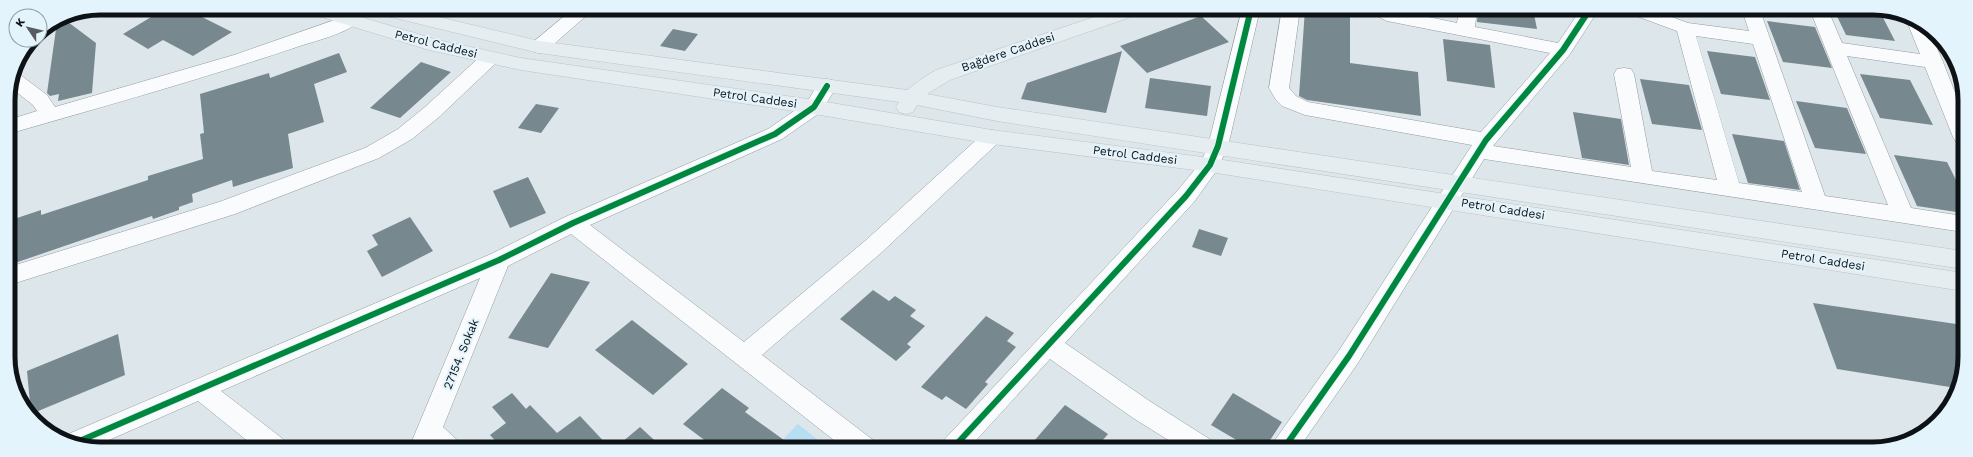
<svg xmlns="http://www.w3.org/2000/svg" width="1973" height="457" viewBox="0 0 1973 457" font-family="'Work Sans',sans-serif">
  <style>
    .green { fill: #b7def3 }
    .building { fill: #78888f }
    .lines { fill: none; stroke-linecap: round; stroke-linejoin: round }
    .minor-casing { stroke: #959b9f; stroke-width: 1 }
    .major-casing { stroke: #bec2c5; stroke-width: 1 }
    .minor { fill: #fafbfc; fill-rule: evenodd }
    .major { fill: #e6edf1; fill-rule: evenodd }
    .cycleway-casing { stroke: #e4f4fd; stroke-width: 8 }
    .cycleway { stroke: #00873e; stroke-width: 6 }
    .labels { text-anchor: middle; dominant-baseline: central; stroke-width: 4; stroke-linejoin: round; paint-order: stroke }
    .street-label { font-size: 12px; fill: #0d1216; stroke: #e4f4fd }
    .rim { fill: none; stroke: #0d1216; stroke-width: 5 }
  </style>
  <rect width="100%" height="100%" fill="#dde6ea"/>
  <path class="green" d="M 798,424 L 828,448 L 775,448 Z"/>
  <path class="building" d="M 166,8 L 217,8 L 202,17 L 232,32 L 193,56 L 163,40 L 148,49 L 123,34 Z
    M 1305,9 L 1350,9 L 1350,63 L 1418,72 L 1421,116 L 1307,100 L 1299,96 Z
    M 1478,9 L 1533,9 L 1537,29 L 1477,22 Z
    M 1834,10 L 1879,10 L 1895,41 L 1846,35 Z
    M 1201,16 L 1229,42 L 1147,73 L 1120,46 Z
    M 1767,21 L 1815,27 L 1832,68 L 1783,62 Z
    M 68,22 L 96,43 L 92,93 L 58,101 L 59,94 L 50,96 L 47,93 L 56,29 Z
    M 673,29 L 698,34 L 685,51 L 660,46 Z
    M 1443,39 L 1490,45 L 1495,88 L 1447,81 Z
    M 1122,51 L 1106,113 L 1021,99 L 1027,83 Z
    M 1707,51 L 1755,57 L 1770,100 L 1721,94 Z
    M 339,53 L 347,72 L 314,84 L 324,122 L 288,134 L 293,168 L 233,187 L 232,180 L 192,194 L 193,202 L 179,207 L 179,210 L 153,219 L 152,216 L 9,265 L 9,226 L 14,224 L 14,219 L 41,210 L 41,215 L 148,180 L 148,176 L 203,159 L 200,134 L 204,133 L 200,94 L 269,73 L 270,78 Z
    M 421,62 L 451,72 L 400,118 L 370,108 Z
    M 1860,74 L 1910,80 L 1933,125 L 1880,118 Z
    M 1150,78 L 1211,86 L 1207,116 L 1145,108 Z
    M 1640,79 L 1689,85 L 1702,130 L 1652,124 Z
    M 1796,101 L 1847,108 L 1866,154 L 1815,148 Z
    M 536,104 L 559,108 L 541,133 L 518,128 Z
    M 1573,112 L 1621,119 L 1629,165 L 1582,158 Z
    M 1732,134 L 1784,141 L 1800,190 L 1748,183 Z
    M 1894,155 L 1947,162 L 1963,194 L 1963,213 L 1917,206 Z
    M 528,177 L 546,213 L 510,228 L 493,191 Z
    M 410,217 L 433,251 L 382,277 L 367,251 L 378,245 L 372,235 Z
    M 1199,229 L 1228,238 L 1221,256 L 1192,247 Z
    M 551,273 L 590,282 L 548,348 L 508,338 Z
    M 873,290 L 889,301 L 895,296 L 916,310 L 910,316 L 925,326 L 907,344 L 911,347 L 896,361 L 840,319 Z
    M 1813,303 L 1963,325 L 1963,374 L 1956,388 L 1837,369 Z
    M 986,316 L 1014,333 L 1007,341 L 1016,347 L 985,382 L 988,384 L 966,409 L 946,396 L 942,400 L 921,387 Z
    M 632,320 L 688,364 L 653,395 L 595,350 Z
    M 118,334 L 125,375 L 31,414 L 27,371 Z
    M 722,388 L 749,408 L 745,412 L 795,448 L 715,448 L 683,424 Z
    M 512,393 L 526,409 L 530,405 L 557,433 L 580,416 L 610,448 L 502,448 L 490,435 L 506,423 L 492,407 Z
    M 1233,393 L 1282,422 L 1265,448 L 1250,448 L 1211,425 Z
    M 1065,405 L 1108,434 L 1096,448 L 1028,448 Z
    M 640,427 L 663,448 L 615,448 Z"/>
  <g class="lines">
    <g class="minor-casing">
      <path id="minor" d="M 574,8 L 595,8 L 546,51 L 539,53 L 532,51 L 530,47 L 532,43 Z
        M 1242,9 L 1260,9 L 1228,146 L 1217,170 L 1194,202 L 1065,343 L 1151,402 L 1211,440 L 1215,448 L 1181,448 L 1133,418 L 1050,359 L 969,448 L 940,448 L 944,440 L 1178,190 L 1201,162 L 1208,146 Z
        M 1282,9 L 1300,9 L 1289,88 L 1296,96 L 1308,102 L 1481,132 L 1550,53 L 1387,21 L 1371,13 L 1368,9 L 1391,9 L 1457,23 L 1459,9 L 1477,9 L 1475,27 L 1558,43 L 1581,9 L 1599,9 L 1570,54 L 1493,146 L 1631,167 L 1614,74 L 1617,69 L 1624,68 L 1631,69 L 1634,74 L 1652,171 L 1717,180 L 1677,31 L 1628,13 L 1625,9 L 1653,10 L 1688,23 L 1749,31 L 1742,10 L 1760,10 L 1825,196 L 1888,205 L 1810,10 L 1828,10 L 1842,43 L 1920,54 L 1908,24 L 1910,20 L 1929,30 L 1943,62 L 1963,113 L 1963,144 L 1956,142 L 1953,137 L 1925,67 L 1847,56 L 1911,208 L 1963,216 L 1963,232 L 1484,159 L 1358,363 L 1299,448 L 1271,448 L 1275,440 L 1340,349 L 1472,145 L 1305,115 L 1282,106 L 1276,100 L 1269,88 ZM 1696,36 L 1753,44 L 1802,192 L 1739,183 Z
        M 349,15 L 355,17 L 358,21 C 350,33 311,42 297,47 C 202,79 105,106 8,134 L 8,120 L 37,111 L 33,105 L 10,87 L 14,73 L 19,74 L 47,95 L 55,107 L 234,55 Z
        M 490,52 L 497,54 L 500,58 L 497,62 L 439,117 L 412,139 L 379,158 L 235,214 L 9,285 L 9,267 L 219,202 L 365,148 L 398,129 L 425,107 L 483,54 Z
        M 827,79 L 834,81 L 837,86 L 821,112 L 782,139 L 590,225 L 744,342 L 865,241 L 985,132 L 992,130 L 999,132 L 1002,137 L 999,142 L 881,253 L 762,355 L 873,440 L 877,448 L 844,448 L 571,234 L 508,266 L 443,427 L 457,440 L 461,448 L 409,448 L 480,278 L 221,391 L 283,439 L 287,447 L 255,447 L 198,401 L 93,447 L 83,447 L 65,438 L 66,435 L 491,254 L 565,217 L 768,129 L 807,102 L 820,81 Z"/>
    </g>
    <g class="major-casing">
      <path id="major" d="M 302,8 L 331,8 L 438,40 L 521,58 L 814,100 L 992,130 L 1210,158 L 1963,273 L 1963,291 L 1210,172 L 992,144 L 814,114 L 521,70 L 429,50 L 305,12 Z
        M 367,8 L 401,8 L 539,41 L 907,90 L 920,80 L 936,70 L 1118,9 L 1145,9 L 1142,13 L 950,80 L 927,94 L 997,107 L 1963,251 L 1963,269 L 997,121 L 917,105 L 913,112 L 906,114 L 899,112 L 896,107 L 899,102 L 539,53 L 370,12 Z"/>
    </g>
    <use href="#minor" class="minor"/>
    <use href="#major" class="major"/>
    <g class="cycleway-casing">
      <path id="cycleway" d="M 75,443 L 499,260 L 573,223 L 775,134 L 814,107 L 827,86
        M 953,448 L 1186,196 L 1210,165 L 1218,146 L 1251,9
        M 1284,448 L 1349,356 L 1486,140 L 1563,50 L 1590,9"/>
    </g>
    <use href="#cycleway" class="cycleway"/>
  </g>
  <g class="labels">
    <g class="street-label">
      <text transform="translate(436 44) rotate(14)">Petrol Caddesi</text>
      <text transform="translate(1008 52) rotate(-19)">Bağdere Caddesi</text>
      <text transform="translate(755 98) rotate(8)">Petrol Caddesi</text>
      <text transform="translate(1135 155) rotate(7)">Petrol Caddesi</text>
      <text transform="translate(1503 209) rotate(9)">Petrol Caddesi</text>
      <text transform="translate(1823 260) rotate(9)">Petrol Caddesi</text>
      <text transform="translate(461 354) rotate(-68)">27154. Sokak</text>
    </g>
  </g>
  <path d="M0 0H1973V457H0ZM100 15H1873A85 85 0 0 1 1958 100V357A85 85 0 0 1 1873 442H100A85 85 0 0 1 15 357V100A85 85 0 0 1 100 15Z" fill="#e4f4fd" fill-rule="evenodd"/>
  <path class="rim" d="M100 15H1873A85 85 0 0 1 1958 100V357A85 85 0 0 1 1873 442H100A85 85 0 0 1 15 357V100A85 85 0 0 1 100 15Z"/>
  <g transform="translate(28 28) rotate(305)"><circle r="19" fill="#e4f4fd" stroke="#8e9aa1"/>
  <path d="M0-3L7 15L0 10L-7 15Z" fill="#565c60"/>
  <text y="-6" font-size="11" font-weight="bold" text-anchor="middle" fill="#0d1216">K</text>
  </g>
</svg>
